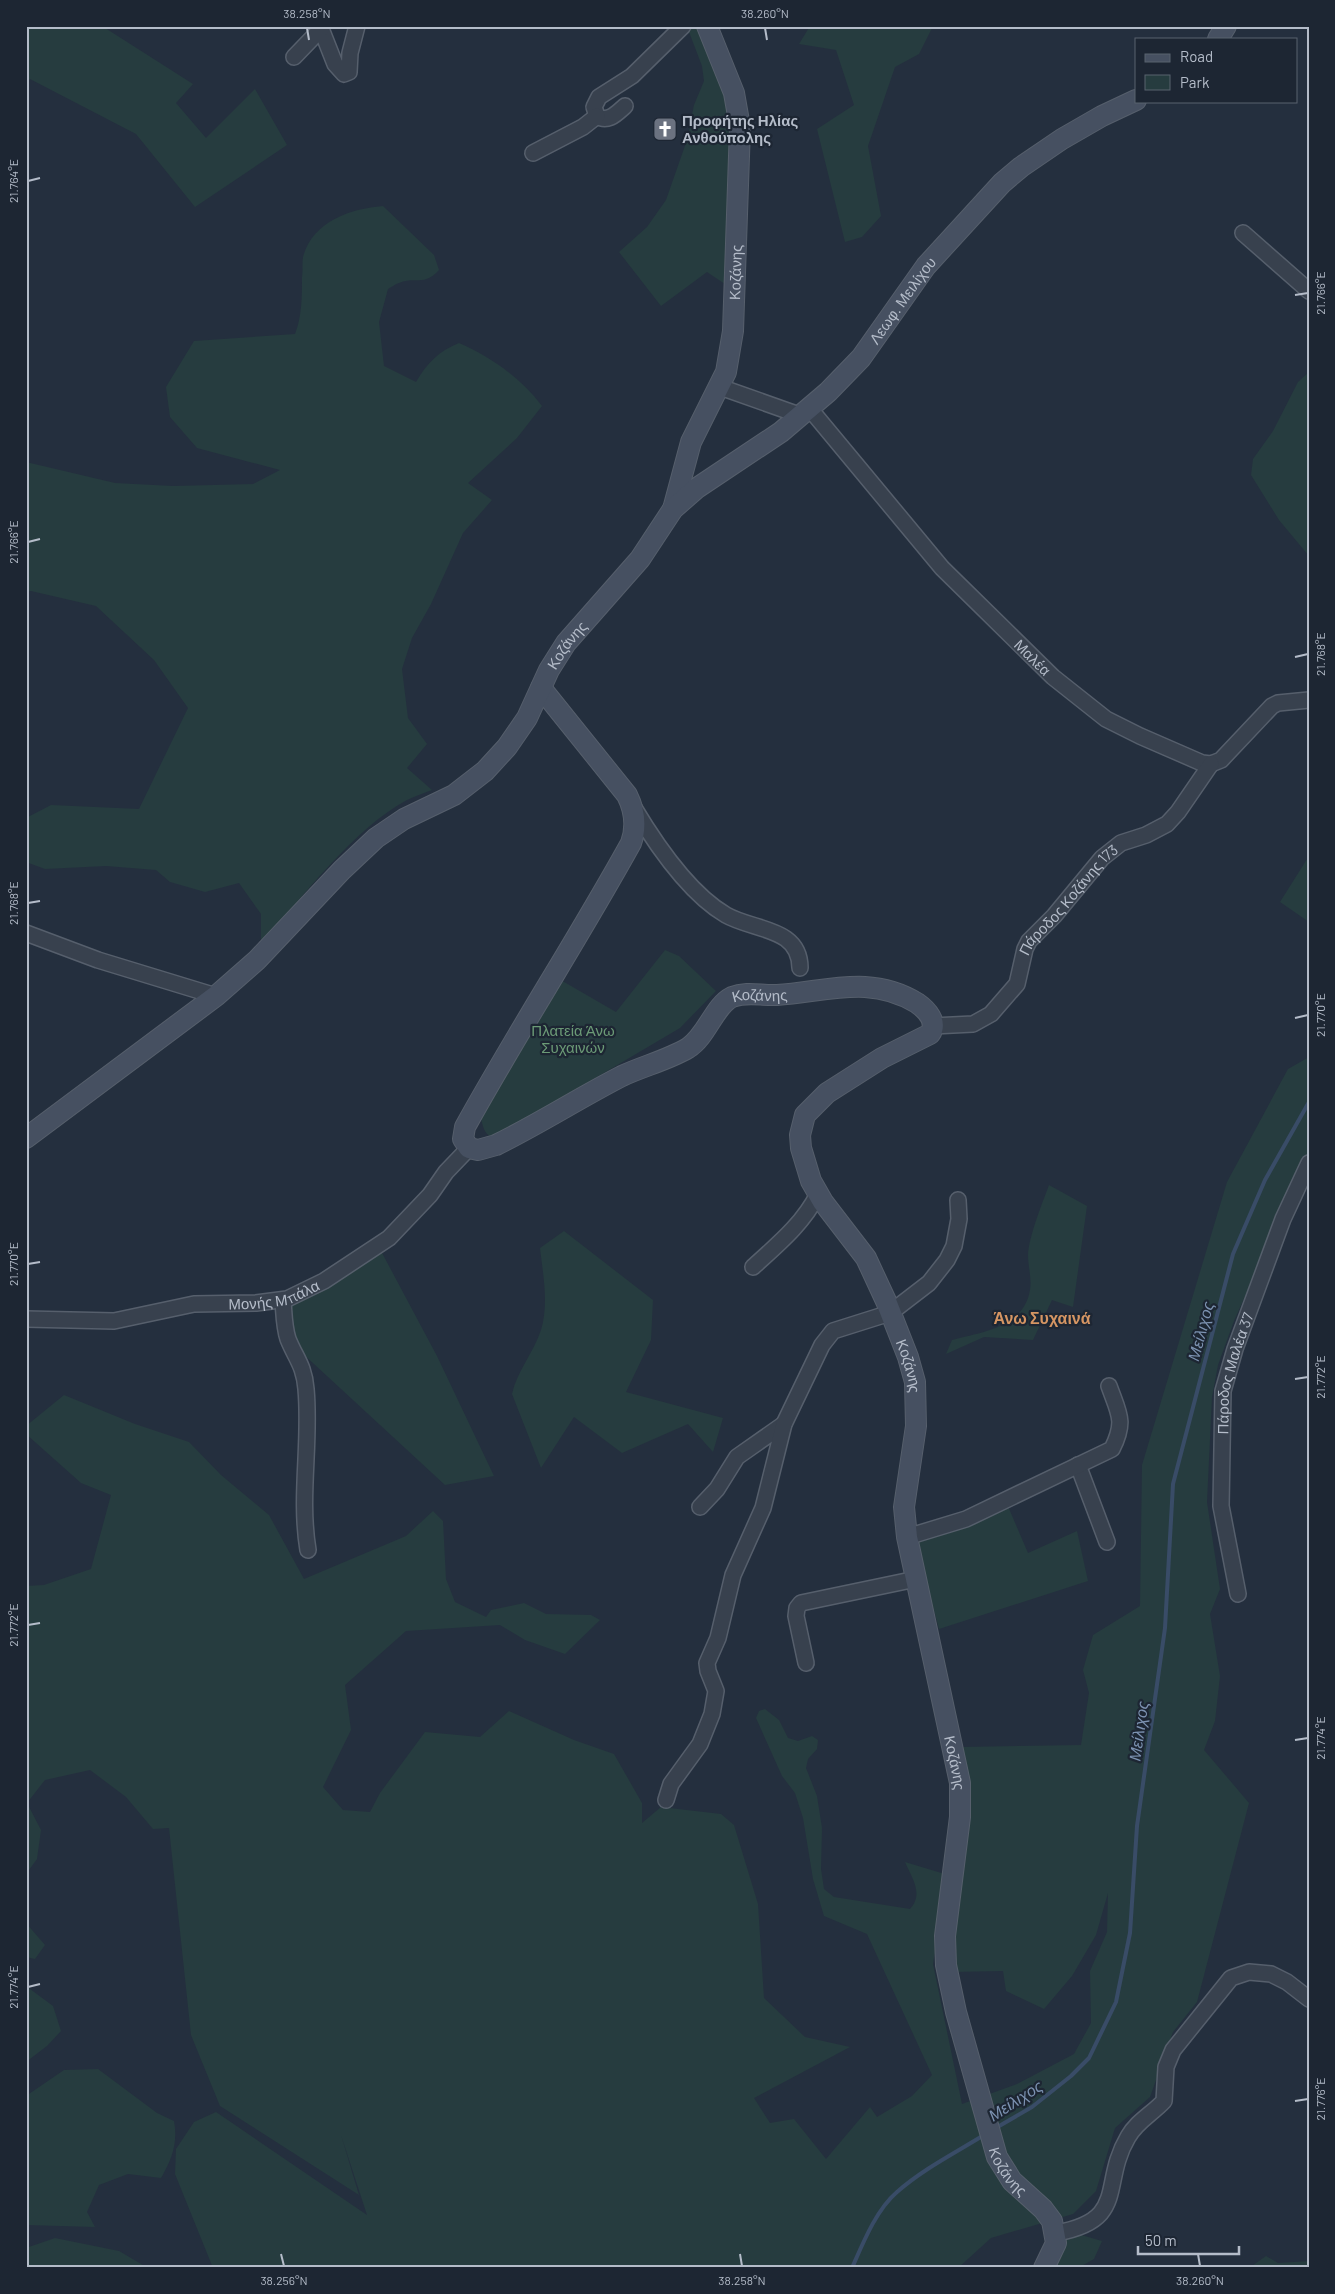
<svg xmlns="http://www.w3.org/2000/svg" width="1335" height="2294" viewBox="0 0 1335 2294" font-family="Barlow,sans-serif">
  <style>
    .green { fill: #263c3f }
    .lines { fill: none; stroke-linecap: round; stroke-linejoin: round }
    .stream { stroke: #394c67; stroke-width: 4 }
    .street-casing { stroke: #565f6c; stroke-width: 18 }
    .secondary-casing { stroke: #565f6c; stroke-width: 22 }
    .street { stroke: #38414e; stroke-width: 15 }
    .secondary { stroke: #465061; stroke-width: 20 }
    .ticks { fill: none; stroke: #b4bcc9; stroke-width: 2 }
    .labels { text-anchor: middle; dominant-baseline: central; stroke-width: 4.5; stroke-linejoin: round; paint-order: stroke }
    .poi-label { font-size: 15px; font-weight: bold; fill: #b4bcc9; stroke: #1d2633; text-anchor: start }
    .street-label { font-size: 15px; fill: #b4bcc9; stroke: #1d2633 }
    .park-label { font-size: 15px; fill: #6b9a76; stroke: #1d2633 }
    .neighbourhood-label { font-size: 16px; font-weight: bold; fill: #d59563; stroke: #1d2633 }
    .water-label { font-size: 16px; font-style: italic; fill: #7c92b1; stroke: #1d2633 }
    .neatline { fill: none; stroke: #b4bcc9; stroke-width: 2 }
    .ticks-label { font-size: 12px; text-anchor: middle; fill: #b4bcc9 }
  </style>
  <rect width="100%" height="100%" fill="#242f3e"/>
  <path class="green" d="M 26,26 L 102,26 L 193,84 L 176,103 L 206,138 L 255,89 L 287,145 L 195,207 L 136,134 L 30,79 L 26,83 Z
    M 694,26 L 698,26 L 735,116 L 728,286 L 707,272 L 661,306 L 619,252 L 647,227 L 666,200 L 687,140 L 694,105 L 704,81 L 702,66 L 689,32 Z
    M 810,26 L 933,26 L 919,54 L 895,67 L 868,146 L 881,216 L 862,237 L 845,242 L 817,129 L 854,105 L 836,50 L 799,44 Z
    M 383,206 L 434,255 L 439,270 C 424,287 414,276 399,283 C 395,284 392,287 388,289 L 379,322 L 384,366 L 416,382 C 427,363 439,351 459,343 C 491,357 521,378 542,406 L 517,438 L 468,483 L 492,500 L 463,533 L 431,604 L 412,638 L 402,669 L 408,718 L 427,744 L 407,768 L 432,790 C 424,793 415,796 407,800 C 354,828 301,899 261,944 L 261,914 L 239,883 L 205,892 L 170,882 L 156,870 L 106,866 L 45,869 L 26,862 L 26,818 L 51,805 L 139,809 L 188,708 L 154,660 L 96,606 L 31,591 L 26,592 L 26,462 L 115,483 L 173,486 L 253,484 L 280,470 L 197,448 L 170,417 L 166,387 L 194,341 L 295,334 C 302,316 302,297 302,277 C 303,271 302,263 303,257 C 313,221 350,209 383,206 Z
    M 1309,372 L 1309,556 L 1279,520 L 1251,475 L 1253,459 L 1273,431 L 1298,382 Z
    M 1309,856 L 1309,922 L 1280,902 Z
    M 665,950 L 679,956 L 716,991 L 680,1028 L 553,1103 L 491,1137 C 484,1133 483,1126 481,1119 L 559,979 L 616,1012 Z
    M 1309,1057 L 1309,1153 L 1234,1321 L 1218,1365 L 1212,1397 L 1207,1502 L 1220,1589 L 1210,1614 L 1220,1676 L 1215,1721 L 1204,1750 L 1249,1803 L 1197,2002 L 1173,2032 L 1150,2097 L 1115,2128 L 1096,2191 L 1073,2214 L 991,2238 L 958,2268 L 213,2268 L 175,2174 L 176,2149 L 194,2122 L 216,2112 L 367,2215 L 341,2135 L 359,2195 L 220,2106 L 191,2035 L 169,1828 L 153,1829 L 126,1797 L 90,1770 L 45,1780 L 27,1803 L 41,1830 L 37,1859 L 26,1874 L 26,1586 L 44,1585 L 91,1569 L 111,1495 L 81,1483 L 26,1434 L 26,1426 L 64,1395 L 135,1424 L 189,1442 L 221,1475 L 269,1515 L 304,1579 L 406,1536 L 433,1511 L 443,1521 L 446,1579 L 455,1602 L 486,1617 L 491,1610 L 524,1603 L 546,1614 L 591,1615 L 600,1620 L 565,1654 L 525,1640 L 500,1625 L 406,1631 L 345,1685 L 351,1730 L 323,1787 L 343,1810 L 370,1812 L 380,1793 L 425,1732 L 480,1737 L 509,1711 L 574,1740 L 614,1754 L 642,1803 L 642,1823 L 661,1807 L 721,1814 L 734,1825 L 758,1904 L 764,1998 L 805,2037 L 850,2047 L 754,2098 L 770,2123 L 794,2119 L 826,2159 L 870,2107 L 877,2117 L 912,2096 L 932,2075 L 867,1934 L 824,1916 L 813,1879 L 803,1818 L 795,1793 L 782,1776 L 756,1718 L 759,1711 L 765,1709 L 779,1720 L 788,1738 L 798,1741 L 812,1736 L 818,1740 L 817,1749 L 808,1759 L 806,1768 L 817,1796 L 822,1828 L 821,1869 L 824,1889 L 834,1897 L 910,1909 C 924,1894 912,1878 905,1862 L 948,1875 L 933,1964 L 962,2104 L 1017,2084 L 1074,2054 L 1091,2023 L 1090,1971 L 1107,1932 L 1108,1893 L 1096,1935 L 1072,1976 L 1044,2009 L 1006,1991 L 1003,1971 L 950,1972 L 962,1747 L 1081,1745 L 1089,1693 L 1083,1670 L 1093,1635 L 1140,1606 L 1142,1465 L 1227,1182 L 1288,1069 Z
    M 1049,1185 L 1087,1206 L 1073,1307 L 1052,1300 L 1033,1340 L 984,1337 L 946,1354 L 952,1340 C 983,1332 1024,1327 1030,1290 C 1032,1278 1028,1267 1028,1255 C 1029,1236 1042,1204 1049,1185 Z
    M 564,1231 L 653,1300 L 651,1340 L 626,1392 L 723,1418 L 713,1452 L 688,1424 L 622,1453 L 574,1417 L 541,1468 L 512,1394 C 517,1371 534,1352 541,1330 C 549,1303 543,1275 540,1248 Z
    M 381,1251 L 437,1356 L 494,1476 L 445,1485 L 301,1352 L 294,1341 L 287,1304 Z
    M 1007,1504 L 1028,1553 L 1077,1531 L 1088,1581 L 939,1629 L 916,1543 L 925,1536 Z
    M 26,1923 L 45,1945 L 35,1959 L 26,1957 Z
    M 26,1986 L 53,2006 L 61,2031 L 47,2046 L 26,2062 Z
    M 98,2069 L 157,2113 L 174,2121 C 178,2143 172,2159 161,2178 L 128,2174 L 99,2185 L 87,2212 L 95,2227 L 26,2225 L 26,2096 L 64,2070 Z
    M 1078,2234 L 1102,2241 L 1094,2259 L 1078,2268 L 1048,2268 L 1062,2240 Z
    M 55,2238 L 119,2251 L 148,2268 L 26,2268 L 26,2248 Z
    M 1266,2256 L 1278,2263 L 1309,2261 L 1309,2268 L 1249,2268 Z"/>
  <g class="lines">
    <path class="stream" d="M 994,2129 L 1032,2107 L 1071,2076 L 1089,2058 L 1116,2002 L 1130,1933 L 1137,1826 L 1165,1628 L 1173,1484 L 1233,1254 L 1265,1180 L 1309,1102
      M 852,2268 C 863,2243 876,2210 897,2192 C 923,2169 955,2153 984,2135"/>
    <g class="street-casing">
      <g id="street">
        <path d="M 320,26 L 335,64 L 344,74 L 349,72 L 350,53 L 357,26"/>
        <path d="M 294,57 L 321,29"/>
        <path d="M 625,106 C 616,114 608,123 597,116 L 594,107 L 599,97 L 632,76 L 683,26"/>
        <path d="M 533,153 L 583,127 L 597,116"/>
        <path d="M 1243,233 L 1309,291"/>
        <path d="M 720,387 L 802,416"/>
        <path id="s1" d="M 810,409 L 942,568 L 1053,677 L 1106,719 L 1140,736 L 1202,763 L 1211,764 L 1221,760 L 1272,706 L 1278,703 L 1309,700"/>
        <path d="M 634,808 C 655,843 690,894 726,915 C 754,931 800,927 800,968"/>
        <path d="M 26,933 L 98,960 L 216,996"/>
        <path id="s2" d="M 933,1026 L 973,1024 L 991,1014 L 1017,984 L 1025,949 L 1029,941 L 1054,916 L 1102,858 L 1121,843 L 1146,835 L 1167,824 L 1178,812 L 1211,764"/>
        <path d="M 753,1267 C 777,1245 803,1224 818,1194"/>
        <path d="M 283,1301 C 284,1313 284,1327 288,1339 C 296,1359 304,1365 306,1389 C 311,1443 299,1496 308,1550"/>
        <path id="s3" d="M 26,1319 L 114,1321 L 194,1304 L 256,1303 L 287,1299 L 324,1281 L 389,1238 L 430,1195 L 446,1172 L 469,1148"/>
        <path d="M 1078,1465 L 1107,1542"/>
        <path d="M 700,1507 L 717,1489 L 737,1457 L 784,1424"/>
        <path d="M 907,1537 L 966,1519 L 1112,1449 C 1126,1421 1119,1414 1109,1386"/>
        <path id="s4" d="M 1238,1594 L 1221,1506 L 1223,1391 L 1235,1349 L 1283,1219 L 1309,1163"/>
        <path d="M 806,1663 L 796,1616 L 797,1608 L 801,1603 L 916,1579"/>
        <path d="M 666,1800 L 671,1784 L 700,1744 L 712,1714 L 716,1691 L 708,1671 L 707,1663 L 718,1638 L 733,1575 L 763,1508 L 784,1424 L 822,1345 L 833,1331 L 890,1313 L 929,1283 L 947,1260 L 954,1246 L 959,1219 L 958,1200"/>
        <path d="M 1056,2233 C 1129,2220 1100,2184 1128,2137 C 1137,2121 1152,2114 1164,2101 L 1166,2067 L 1173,2050 L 1231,1978 L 1249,1972 L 1271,1974 L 1287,1982 L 1309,1999"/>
      </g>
    </g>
    <g class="secondary-casing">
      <g id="secondary">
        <path d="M 1218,39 L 1226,26"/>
        <path id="s5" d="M 673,509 L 691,442 L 726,372 L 733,331 L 740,127 L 734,93 L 707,26"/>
        <path id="s6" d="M 541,688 L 627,795 C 635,811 637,826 631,843 C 578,939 518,1031 465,1127 L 463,1139 L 469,1148 L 478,1150 L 496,1145 C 539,1124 579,1098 622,1076 C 643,1066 668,1060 688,1048 C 707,1036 714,1006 732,997 C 747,991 762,996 777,995 C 826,992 870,974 917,1003 C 927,1010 938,1022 930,1034 L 882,1058 L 827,1093 L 805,1115 L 800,1135 L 801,1148 L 811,1181 L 823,1202 L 866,1258 L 886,1301 L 908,1357 L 915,1382 L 916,1426 L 904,1507 L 907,1537 L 960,1783 L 960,1817 L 945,1936 L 946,1965 L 956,2012 L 997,2157 L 1012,2181 L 1043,2209 L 1052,2221 L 1056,2243 L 1044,2268"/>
        <path id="s7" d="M 26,1138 L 216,996 L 257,960 L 342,870 L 376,838 L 404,819 L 454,795 L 485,771 L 507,747 L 527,718 L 549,670 L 566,643 L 640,559 L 673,509 L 697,488 L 781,432 L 828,392 L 861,358 L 926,266 L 1002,183 L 1021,167 L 1062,139 L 1102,116 L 1136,100"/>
      </g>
    </g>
    <use href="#street" class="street"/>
    <use href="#secondary" class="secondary"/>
  </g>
  <path class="ticks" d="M 307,28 L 309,40M 765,28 L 767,40M 28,181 L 40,178M 1295,295 L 1308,293M 28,542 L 40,539M 1295,657 L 1308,654M 28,903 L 40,901M 1295,1018 L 1308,1015M 28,1264 L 40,1262M 1295,1379 L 1308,1377M 28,1625 L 40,1623M 1295,1740 L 1308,1738M 28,1987 L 40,1984M 1295,2101 L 1308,2099M 281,2254 L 284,2266M 740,2254 L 742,2266M 1198,2254 L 1200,2266"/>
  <defs>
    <g id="church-square" transform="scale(1.25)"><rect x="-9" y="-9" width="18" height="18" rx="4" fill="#6b7280" stroke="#1d2633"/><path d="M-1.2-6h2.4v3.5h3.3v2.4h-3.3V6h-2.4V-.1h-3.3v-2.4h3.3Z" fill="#fff"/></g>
  </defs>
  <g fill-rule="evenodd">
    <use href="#church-square" x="665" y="129"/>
  </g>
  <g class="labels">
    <g class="poi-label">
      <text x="682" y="120">Προφήτης Ηλίας<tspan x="682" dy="17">Ανθούπολης</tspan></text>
    </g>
    <g class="street-label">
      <text stroke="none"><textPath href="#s5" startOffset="248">Κοζάνης</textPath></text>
      <text stroke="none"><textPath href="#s7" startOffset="1228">Λεωφ. Μειλίχου</textPath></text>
      <text stroke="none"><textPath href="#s7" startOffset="742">Κοζάνης</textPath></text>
      <text stroke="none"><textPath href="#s1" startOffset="334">Μαλέα</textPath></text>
      <text stroke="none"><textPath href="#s2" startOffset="202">Πάροδος Κοζάνης 173</textPath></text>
      <text stroke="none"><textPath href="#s6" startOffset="878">Κοζάνης</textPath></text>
      <text stroke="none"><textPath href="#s3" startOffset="251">Μονής Μπάλα</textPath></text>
      <text stroke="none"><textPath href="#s6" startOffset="1506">Κοζάνης</textPath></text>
      <text stroke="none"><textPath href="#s4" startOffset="224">Πάροδος Μαλέα 37</textPath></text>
      <text stroke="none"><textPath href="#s6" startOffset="1910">Κοζάνης</textPath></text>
      <text stroke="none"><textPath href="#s6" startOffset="2330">Κοζάνης</textPath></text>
    </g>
    <g class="park-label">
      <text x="573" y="1030">Πλατεία Άνω<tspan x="573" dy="17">Συχαινών</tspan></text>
    </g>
    <g class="neighbourhood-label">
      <text x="1042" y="1317">Άνω Συχαινά</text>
    </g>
    <g class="water-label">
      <text transform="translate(1200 1331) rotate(-75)">Μείλιχος</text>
      <text transform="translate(1138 1731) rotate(-82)">Μείλιχος</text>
      <text transform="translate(1015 2100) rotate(-33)">Μείλιχος</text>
    </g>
  </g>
  <rect width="1335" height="2294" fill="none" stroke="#1d2633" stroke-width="55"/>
  <rect x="1135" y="38" width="162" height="65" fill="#1d2633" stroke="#59626f"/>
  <rect x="1145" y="54" width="25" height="8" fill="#465061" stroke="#59626f"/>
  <text x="1180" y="62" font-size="15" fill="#b4bcc9">Road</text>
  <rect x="1145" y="75" width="25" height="15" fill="#263c3f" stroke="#59626f"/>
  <text x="1180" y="88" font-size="15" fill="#b4bcc9">Park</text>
  <path d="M1138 2246v8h101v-8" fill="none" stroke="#b4bcc9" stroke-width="2.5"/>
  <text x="1145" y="2246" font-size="15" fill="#b4bcc9" stroke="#1d2633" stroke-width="4" paint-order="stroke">50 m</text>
  <rect x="28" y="28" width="1280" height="2238" class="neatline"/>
  <g class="ticks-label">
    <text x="307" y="18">38.258°N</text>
    <text x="765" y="18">38.260°N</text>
    <text transform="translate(14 181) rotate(-90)" y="4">21.764°E</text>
    <text transform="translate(1321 293) rotate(-90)" y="4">21.766°E</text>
    <text transform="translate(14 542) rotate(-90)" y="4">21.766°E</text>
    <text transform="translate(1321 654) rotate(-90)" y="4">21.768°E</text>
    <text transform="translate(14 903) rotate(-90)" y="4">21.768°E</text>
    <text transform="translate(1321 1015) rotate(-90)" y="4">21.770°E</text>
    <text transform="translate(14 1264) rotate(-90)" y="4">21.770°E</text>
    <text transform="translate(1321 1377) rotate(-90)" y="4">21.772°E</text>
    <text transform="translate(14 1625) rotate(-90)" y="4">21.772°E</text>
    <text transform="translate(1321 1738) rotate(-90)" y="4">21.774°E</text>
    <text transform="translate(14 1987) rotate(-90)" y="4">21.774°E</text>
    <text transform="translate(1321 2099) rotate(-90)" y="4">21.776°E</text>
    <text x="284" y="2285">38.256°N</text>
    <text x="742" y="2285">38.258°N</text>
    <text x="1200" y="2285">38.260°N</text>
  </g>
</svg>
